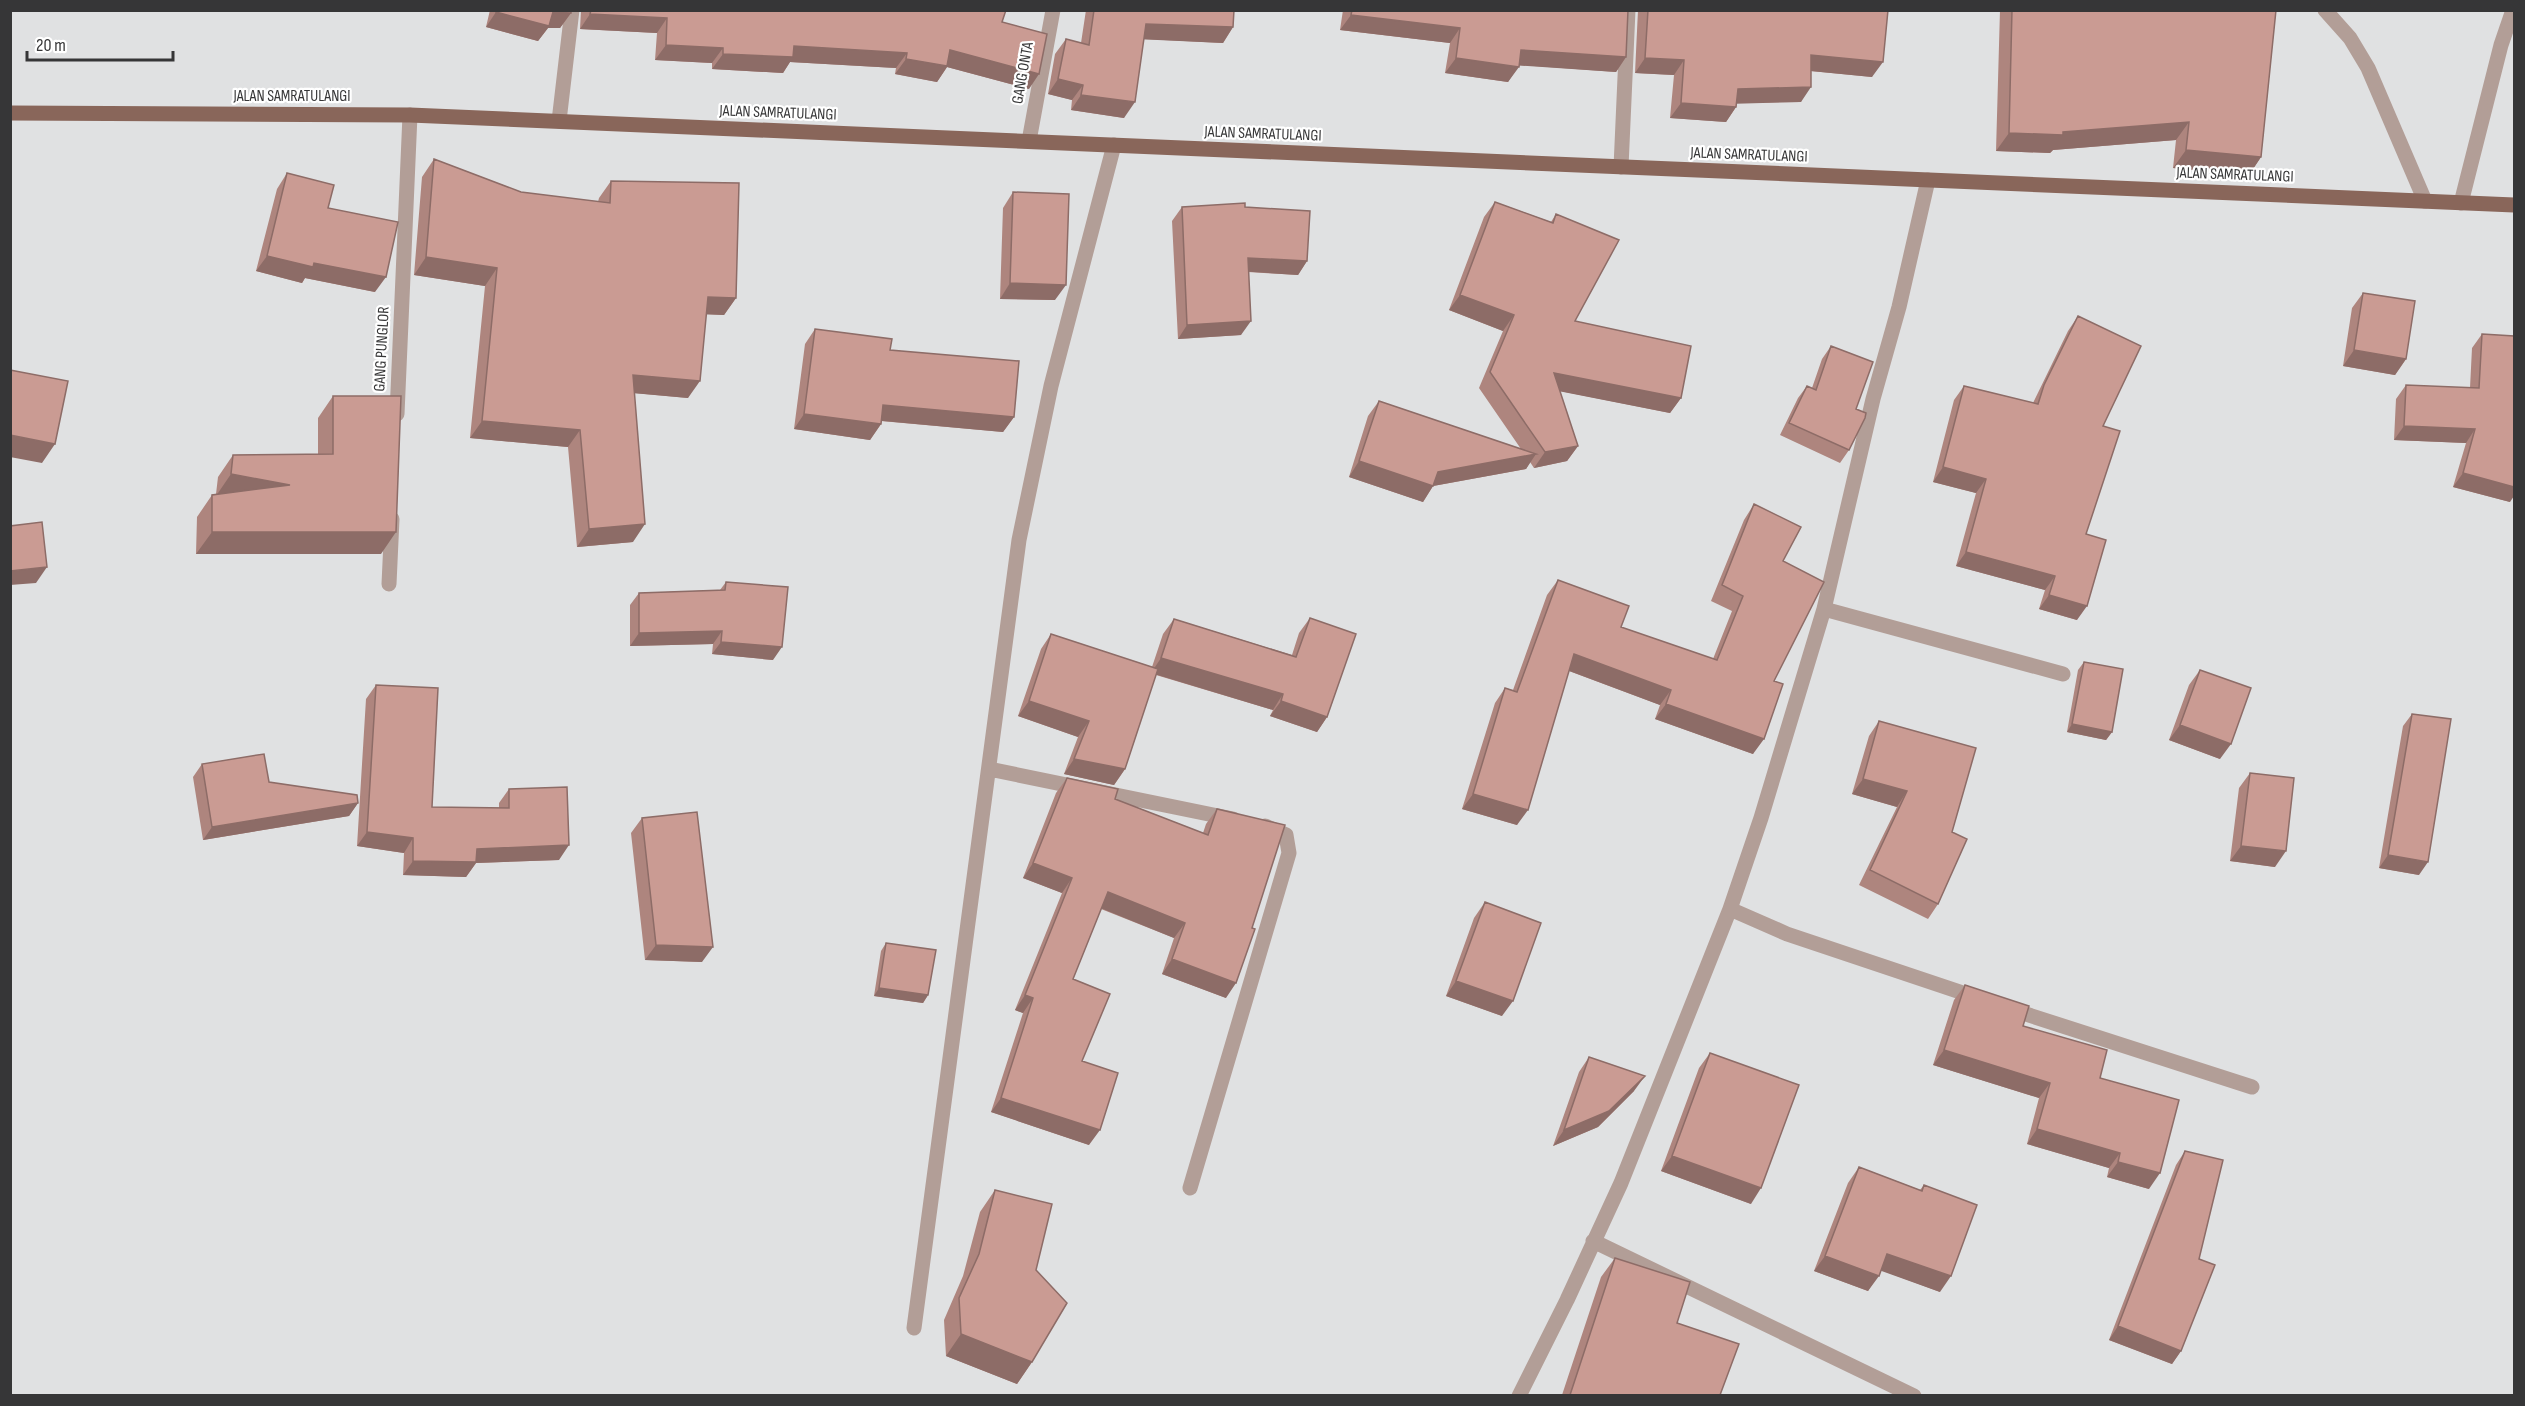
<svg xmlns="http://www.w3.org/2000/svg" width="2525" height="1406" viewBox="0 0 2525 1406" font-family="'Sofia Sans Condensed',sans-serif">
  <style>
    .lines { fill: none; stroke-linecap: round; stroke-linejoin: round }
    .minor { stroke: #b29e97; stroke-width: 15 }
    .major { stroke: #89665a; stroke-width: 15 }
    .wall { fill: #ae857e }
    .shaded-wall { fill: #8d6c67 }
    .building { fill: #ca9b93; stroke: #8d6c67; stroke-width: 1.5 }
    .labels { text-anchor: middle; dominant-baseline: central; stroke-width: 4.5; stroke-linejoin: round; paint-order: stroke }
    .street-label { font-size: 16px; fill: #363637; stroke: #fff }
  </style>
  <rect width="100%" height="100%" fill="#e0e1e2"/>
  <g class="lines">
    <path class="minor" d="M 2325,10 L 2350,38 L 2368,68 L 2425,201
      M 559,121 L 572,10
      M 1029,141 L 1053,10
      M 1621,167 L 1628,10
      M 1928,180 L 1899,307 L 1873,399 L 1824,609 L 1761,818 L 1730,909 L 1787,934 L 1978,998
      M 2461,203 L 2501,45 L 2513,10
      M 397,414 L 410,115
      M 389,584 L 392,519
      M 1824,609 L 2063,674
      M 989,769 L 1233,819
      M 2007,1008 L 2252,1087
      M 1190,1188 L 1289,853 L 1286,835 L 1265,826
      M 1593,1241 L 1914,1396
      M 914,1328 L 1019,540 L 1051,386 L 1114,145
      M 1519,1396 L 1567,1300 L 1621,1183 L 1730,909"/>
    <path class="major" d="M 10,113 L 410,115 L 2514,205"/>
  </g>
  <path class="wall" d="M 490,10 L 571,10 L 571,13 L 560,28 L 548,28 L 538,41 L 486,27 Z
    M 581,10 L 1006,10 L 1002,22 L 1029,89 L 947,67 L 937,82 L 895,74 L 896,68 L 790,62 L 783,73 L 712,69 L 712,63 L 655,60 L 657,33 L 580,29 Z
    M 1086,10 L 1234,10 L 1233,27 L 1223,43 L 1144,39 L 1124,118 L 1071,110 L 1072,100 L 1048,94 L 1055,54 L 1066,39 L 1081,43 Z
    M 1343,10 L 1628,10 L 1626,57 L 1616,72 L 1519,65 L 1508,82 L 1445,73 L 1450,43 L 1340,30 Z
    M 1638,10 L 1888,10 L 1872,77 L 1811,71 L 1801,102 L 1737,103 L 1736,107 L 1726,122 L 1670,118 L 1674,75 L 1635,73 Z
    M 2000,10 L 2276,10 L 2261,157 L 2249,175 L 2173,168 L 2176,140 L 2053,150 L 2050,153 L 1996,151 Z
    M 434,159 L 521,192 L 598,202 L 599,198 L 611,181 L 736,298 L 724,315 L 706,314 L 688,398 L 634,393 L 633,542 L 577,547 L 568,447 L 470,438 L 485,286 L 414,275 L 422,177 Z
    M 287,173 L 328,208 L 375,292 L 305,278 L 302,283 L 256,271 L 277,189 Z
    M 1013,192 L 1055,300 L 1000,299 L 1003,208 Z
    M 1495,202 L 1551,222 L 1556,214 L 1575,321 L 1681,398 L 1670,413 L 1560,391 L 1578,446 L 1567,461 L 1534,468 L 1530,462 L 1526,469 L 1433,486 L 1423,502 L 1349,477 L 1368,416 L 1379,401 L 1521,449 L 1479,388 L 1503,331 L 1449,310 L 1484,217 Z
    M 1182,207 L 1245,207 L 1307,261 L 1298,275 L 1248,272 L 1241,335 L 1178,339 L 1172,221 Z
    M 2363,293 L 2406,359 L 2395,375 L 2343,366 L 2352,308 Z
    M 2078,316 L 2103,426 L 2086,534 L 2077,620 L 2039,609 L 2045,590 L 1956,566 L 1976,493 L 1933,482 L 1954,400 L 1964,386 L 2033,403 L 2068,331 Z
    M 815,329 L 890,350 L 1014,417 L 1003,432 L 881,421 L 881,424 L 870,440 L 794,429 L 805,344 Z
    M 2482,334 L 2510,502 L 2453,487 L 2466,443 L 2394,440 L 2396,399 L 2406,385 L 2470,388 L 2472,348 Z
    M 1831,346 L 1856,409 L 1849,450 L 1840,463 L 1780,435 L 1798,398 L 1807,386 L 1812,388 L 1822,359 Z
    M 333,396 L 381,554 L 196,554 L 197,517 L 212,495 L 216,494 L 218,477 L 233,455 L 318,454 L 318,418 Z
    M 1754,504 L 1783,561 L 1774,681 L 1753,754 L 1655,719 L 1660,705 L 1569,671 L 1517,825 L 1462,809 L 1495,703 L 1505,688 L 1513,690 L 1547,595 L 1558,580 L 1621,627 L 1713,659 L 1732,611 L 1711,601 L 1744,520 Z
    M 726,582 L 773,660 L 712,654 L 713,644 L 630,646 L 630,605 L 639,593 L 720,590 Z
    M 1310,618 L 1327,717 L 1317,732 L 1270,716 L 1273,710 L 1156,675 L 1125,769 L 1114,785 L 1064,774 L 1078,737 L 1018,716 L 1041,649 L 1051,634 L 1152,667 L 1163,634 L 1174,619 L 1292,655 L 1299,633 Z
    M 2084,662 L 2112,732 L 2106,740 L 2067,732 L 2078,670 Z
    M 2200,670 L 2220,759 L 2169,740 L 2189,685 Z
    M 376,685 L 432,807 L 499,808 L 499,803 L 509,789 L 559,860 L 476,863 L 466,877 L 403,875 L 404,853 L 357,846 L 366,699 Z
    M 2412,714 L 2419,875 L 2379,868 L 2403,726 Z
    M 1879,721 L 1952,832 L 1938,904 L 1928,919 L 1859,885 L 1897,807 L 1852,794 L 1869,736 Z
    M 202,764 L 269,782 L 358,803 L 349,816 L 203,840 L 193,777 Z
    M 2250,773 L 2275,867 L 2230,861 L 2239,788 Z
    M 1067,778 L 1115,799 L 1203,833 L 1206,824 L 1217,809 L 1226,998 L 1162,974 L 1174,938 L 1101,909 L 1073,979 L 1082,1061 L 1089,1145 L 991,1112 L 1023,1013 L 1015,1010 L 1062,893 L 1023,878 L 1056,793 Z
    M 642,818 L 702,962 L 645,960 L 631,833 Z
    M 1485,902 L 1502,1016 L 1446,996 L 1474,918 Z
    M 886,943 L 928,995 L 923,1003 L 874,996 L 881,951 Z
    M 1965,985 L 2100,1078 L 2149,1189 L 2107,1177 L 2109,1168 L 2027,1144 L 2039,1098 L 1933,1065 L 1954,1000 Z
    M 1710,1053 L 1751,1204 L 1661,1171 L 1699,1068 Z
    M 1589,1057 L 1634,1091 L 1598,1127 L 1553,1146 L 1579,1072 Z
    M 2185,1151 L 2199,1259 L 2181,1351 L 2172,1364 L 2109,1340 L 2176,1165 Z
    M 1859,1167 L 1920,1190 L 1924,1185 L 1940,1292 L 1881,1270 L 1868,1291 L 1814,1271 L 1848,1183 Z
    M 995,1190 L 1036,1270 L 1032,1362 L 1017,1384 L 946,1356 L 944,1320 L 963,1276 L 980,1212 Z
    M 1615,1258 L 1677,1323 L 1720,1395 L 1562,1395 L 1601,1277 Z"/>
  <path class="shaded-wall" d="M 496,12 L 553,12 L 571,13 L 560,28 L 548,28 L 538,41 L 486,27 Z
    M 590,14 L 667,18 L 657,33 L 580,29 Z
    M 1351,15 L 1460,28 L 1450,43 L 1340,30 Z
    M 1146,24 L 1233,27 L 1223,43 L 1136,39 Z
    M 666,45 L 723,48 L 712,63 L 655,60 Z
    M 794,46 L 907,53 L 896,68 L 790,62 L 783,73 L 712,69 L 723,54 Z
    M 950,50 L 1039,74 L 1029,89 L 947,67 L 937,82 L 895,74 L 906,59 Z
    M 1521,50 L 1626,57 L 1616,72 L 1511,65 Z
    M 1811,55 L 1883,62 L 1872,77 L 1800,70 Z
    M 1456,58 L 1519,67 L 1508,82 L 1445,73 Z
    M 1645,58 L 1684,60 L 1674,75 L 1635,73 Z
    M 1058,79 L 1083,85 L 1072,100 L 1048,94 Z
    M 1811,87 L 1801,102 L 1727,104 L 1738,89 Z
    M 1081,95 L 1135,102 L 1124,118 L 1071,110 Z
    M 1681,103 L 1736,107 L 1726,122 L 1670,118 Z
    M 2189,122 L 2176,140 L 2053,150 L 2050,153 L 1996,151 L 2009,133 L 2063,132 Z
    M 2186,150 L 2261,157 L 2249,175 L 2173,168 Z
    M 267,256 L 314,263 L 386,277 L 375,292 L 305,278 L 302,283 L 256,271 Z
    M 426,257 L 497,268 L 485,286 L 414,275 Z
    M 1248,258 L 1307,261 L 1298,275 L 1238,271 Z
    M 1010,283 L 1066,285 L 1055,300 L 1000,299 Z
    M 1460,295 L 1514,315 L 1503,331 L 1449,310 Z
    M 708,297 L 736,298 L 724,315 L 696,314 Z
    M 1251,321 L 1241,335 L 1178,339 L 1187,325 Z
    M 2354,350 L 2406,359 L 2395,375 L 2343,366 Z
    M 1554,373 L 1681,398 L 1670,413 L 1543,388 Z
    M 633,375 L 700,381 L 688,398 L 621,392 Z
    M 883,405 L 1014,417 L 1003,432 L 872,420 Z
    M 804,414 L 881,424 L 870,440 L 794,429 Z
    M 482,421 L 580,430 L 568,447 L 470,438 Z
    M 2404,426 L 2475,429 L 2466,443 L 2394,440 Z
    M 10,435 L 55,444 L 42,463 L 10,457 Z
    M 1578,446 L 1567,461 L 1534,468 L 1545,452 Z
    M 1536,454 L 1526,469 L 1433,486 L 1423,502 L 1349,477 L 1359,461 L 1438,472 Z
    M 1943,467 L 1986,479 L 1976,493 L 1933,482 Z
    M 2463,473 L 2514,487 L 2514,496 L 2510,502 L 2453,487 Z
    M 231,474 L 290,485 L 216,496 Z
    M 645,524 L 633,542 L 577,547 L 589,529 Z
    M 212,532 L 396,532 L 381,554 L 196,554 Z
    M 1966,552 L 2055,576 L 2045,590 L 1956,566 Z
    M 47,567 L 36,583 L 10,585 L 10,571 Z
    M 2049,595 L 2087,606 L 2077,620 L 2039,609 Z
    M 722,631 L 713,644 L 630,646 L 639,633 Z
    M 721,642 L 782,647 L 773,660 L 712,654 Z
    M 1574,654 L 1671,690 L 1660,705 L 1564,669 Z
    M 1161,658 L 1283,694 L 1273,710 L 1151,673 Z
    M 1029,701 L 1089,721 L 1078,737 L 1018,716 Z
    M 1281,701 L 1327,717 L 1317,732 L 1270,716 Z
    M 1666,704 L 1764,739 L 1753,754 L 1655,719 Z
    M 2072,724 L 2112,732 L 2106,740 L 2067,732 Z
    M 2180,725 L 2231,744 L 2220,759 L 2169,740 Z
    M 1074,759 L 1125,769 L 1114,785 L 1064,774 Z
    M 1863,779 L 1907,791 L 1897,807 L 1852,794 Z
    M 1473,794 L 1528,810 L 1517,825 L 1462,809 Z
    M 358,803 L 349,816 L 203,840 L 212,827 Z
    M 367,832 L 413,838 L 404,853 L 357,846 Z
    M 569,845 L 559,860 L 476,863 L 466,877 L 403,875 L 413,861 L 477,849 Z
    M 2241,846 L 2286,851 L 2275,867 L 2230,861 Z
    M 2388,855 L 2428,862 L 2419,875 L 2379,868 Z
    M 1033,863 L 1072,878 L 1062,893 L 1023,878 Z
    M 1108,892 L 1185,923 L 1174,938 L 1098,907 Z
    M 656,945 L 713,947 L 702,962 L 645,960 Z
    M 1172,959 L 1236,983 L 1226,998 L 1162,974 Z
    M 1456,981 L 1513,1001 L 1502,1016 L 1446,996 Z
    M 879,988 L 928,995 L 923,1003 L 874,996 Z
    M 1025,995 L 1033,998 L 1023,1013 L 1015,1010 Z
    M 1944,1050 L 2050,1083 L 2039,1098 L 1933,1065 Z
    M 1645,1076 L 1634,1091 L 1598,1127 L 1553,1146 L 1564,1130 Z
    M 1001,1098 L 1100,1130 L 1089,1145 L 991,1112 Z
    M 2037,1129 L 2120,1153 L 2109,1168 L 2027,1144 Z
    M 1672,1156 L 1761,1188 L 1751,1204 L 1661,1171 Z
    M 2118,1162 L 2160,1173 L 2149,1189 L 2107,1177 Z
    M 1887,1254 L 1951,1276 L 1940,1292 L 1876,1269 Z
    M 1825,1256 L 1879,1276 L 1868,1291 L 1814,1271 Z
    M 2118,1326 L 2181,1351 L 2172,1364 L 2109,1340 Z
    M 961,1334 L 1032,1362 L 1017,1384 L 946,1356 Z"/>
  <path class="building" d="M 497,10 L 571,10 L 571,13 L 553,12 L 549,26 L 496,12 Z
    M 591,10 L 1006,10 L 1002,22 L 1047,34 L 1039,74 L 950,50 L 947,66 L 906,59 L 907,53 L 794,46 L 793,57 L 723,54 L 723,48 L 666,45 L 667,18 L 590,14 Z
    M 1094,10 L 1234,10 L 1233,27 L 1146,24 L 1135,102 L 1081,95 L 1083,85 L 1058,79 L 1066,39 L 1089,45 Z
    M 1352,10 L 1628,10 L 1626,57 L 1521,50 L 1519,67 L 1456,58 L 1460,28 L 1351,15 Z
    M 1648,10 L 1888,10 L 1883,62 L 1811,55 L 1811,87 L 1738,89 L 1736,107 L 1681,103 L 1684,60 L 1645,58 Z
    M 2012,10 L 2276,10 L 2261,157 L 2186,150 L 2189,122 L 2063,132 L 2063,135 L 2009,133 Z
    M 434,159 L 521,192 L 610,203 L 611,181 L 739,183 L 736,298 L 708,297 L 700,381 L 633,375 L 645,524 L 589,529 L 580,430 L 482,421 L 497,268 L 426,257 Z
    M 287,173 L 334,185 L 328,208 L 398,222 L 386,277 L 314,263 L 313,267 L 267,256 Z
    M 1013,192 L 1069,194 L 1066,285 L 1010,283 Z
    M 1495,202 L 1553,223 L 1556,214 L 1619,240 L 1575,321 L 1691,346 L 1681,398 L 1554,373 L 1578,446 L 1545,452 L 1490,372 L 1514,315 L 1460,295 Z
    M 1245,203 L 1245,207 L 1310,211 L 1307,261 L 1248,258 L 1251,321 L 1187,325 L 1182,207 Z
    M 2363,293 L 2415,301 L 2406,359 L 2354,350 Z
    M 2078,316 L 2141,346 L 2103,426 L 2120,431 L 2086,534 L 2106,540 L 2087,606 L 2049,595 L 2055,576 L 1966,552 L 1986,479 L 1943,467 L 1964,386 L 2038,404 L 2044,385 Z
    M 815,329 L 892,339 L 890,350 L 1019,361 L 1014,417 L 883,405 L 881,424 L 804,414 Z
    M 2482,334 L 2514,336 L 2514,487 L 2463,473 L 2475,429 L 2404,426 L 2406,385 L 2479,388 Z
    M 1831,346 L 1873,362 L 1856,409 L 1866,413 L 1865,418 L 1849,450 L 1789,423 L 1807,386 L 1816,390 Z
    M 10,370 L 68,381 L 55,444 L 10,435 Z
    M 333,396 L 401,396 L 396,532 L 212,532 L 212,495 L 290,485 L 231,474 L 233,455 L 333,454 Z
    M 1379,401 L 1536,454 L 1438,472 L 1433,486 L 1359,461 Z
    M 1754,504 L 1801,527 L 1783,561 L 1824,582 L 1774,681 L 1783,684 L 1764,739 L 1666,704 L 1671,690 L 1574,654 L 1528,810 L 1473,794 L 1505,688 L 1517,692 L 1558,580 L 1629,606 L 1621,627 L 1717,660 L 1743,596 L 1722,585 Z
    M 42,522 L 47,567 L 10,571 L 10,526 Z
    M 726,582 L 788,587 L 782,647 L 721,642 L 722,631 L 639,633 L 639,593 L 725,590 Z
    M 1310,618 L 1356,634 L 1327,717 L 1281,701 L 1283,694 L 1161,658 L 1174,619 L 1296,657 Z
    M 1051,634 L 1158,669 L 1125,769 L 1074,759 L 1089,721 L 1029,701 Z
    M 2084,662 L 2123,669 L 2112,732 L 2072,724 Z
    M 2200,670 L 2251,688 L 2231,744 L 2180,725 Z
    M 376,685 L 438,688 L 432,807 L 509,808 L 509,789 L 567,787 L 569,845 L 477,849 L 476,862 L 413,861 L 413,838 L 367,832 Z
    M 2412,714 L 2451,719 L 2428,862 L 2388,855 Z
    M 1879,721 L 1976,748 L 1952,832 L 1967,839 L 1938,904 L 1870,870 L 1907,791 L 1863,779 Z
    M 264,754 L 269,782 L 357,795 L 358,803 L 212,827 L 202,764 Z
    M 2250,773 L 2294,778 L 2286,851 L 2241,846 Z
    M 1067,778 L 1118,789 L 1115,799 L 1208,835 L 1217,809 L 1285,825 L 1252,928 L 1255,929 L 1236,983 L 1172,959 L 1185,923 L 1108,892 L 1073,979 L 1110,994 L 1082,1061 L 1118,1073 L 1100,1130 L 1001,1098 L 1033,998 L 1025,995 L 1072,878 L 1033,863 Z
    M 697,812 L 713,947 L 656,945 L 642,818 Z
    M 1485,902 L 1541,923 L 1513,1001 L 1456,981 Z
    M 886,943 L 936,950 L 928,995 L 879,988 Z
    M 1965,985 L 2029,1006 L 2023,1026 L 2107,1050 L 2100,1078 L 2179,1100 L 2160,1173 L 2118,1162 L 2120,1153 L 2037,1129 L 2050,1083 L 1944,1050 Z
    M 1710,1053 L 1799,1085 L 1761,1188 L 1672,1156 Z
    M 1589,1057 L 1645,1076 L 1609,1111 L 1564,1130 Z
    M 2185,1151 L 2223,1160 L 2199,1259 L 2215,1265 L 2181,1351 L 2118,1326 Z
    M 1859,1167 L 1922,1191 L 1924,1185 L 1977,1205 L 1951,1276 L 1887,1254 L 1879,1276 L 1825,1256 Z
    M 995,1190 L 1052,1204 L 1036,1270 L 1067,1303 L 1032,1362 L 961,1334 L 959,1298 L 979,1254 Z
    M 1615,1258 L 1690,1282 L 1677,1323 L 1739,1344 L 1720,1395 L 1570,1395 Z"/>
  <g class="labels">
    <g class="street-label">
      <text transform="translate(1023 73) rotate(-80)">GANG ONTA</text>
      <text x="292" y="96">JALAN SAMRATULANGI</text>
      <text transform="translate(778 113) rotate(2)">JALAN SAMRATULANGI</text>
      <text transform="translate(1263 134) rotate(2)">JALAN SAMRATULANGI</text>
      <text transform="translate(1749 155) rotate(2)">JALAN SAMRATULANGI</text>
      <text transform="translate(2235 175) rotate(2)">JALAN SAMRATULANGI</text>
      <text transform="translate(382 349) rotate(-87)">GANG PUNGLOR</text>
    </g>
  </g>
  <rect width="2525" height="1406" fill="none" stroke="#363637" stroke-width="24"/>
  <path d="M27 51v9h146v-9" fill="none" stroke="#363637" stroke-width="3"/>
  <text x="36" y="51" font-size="18" fill="#363637" stroke="#ffffff" stroke-width="4.5" paint-order="stroke">20 m</text>
</svg>
